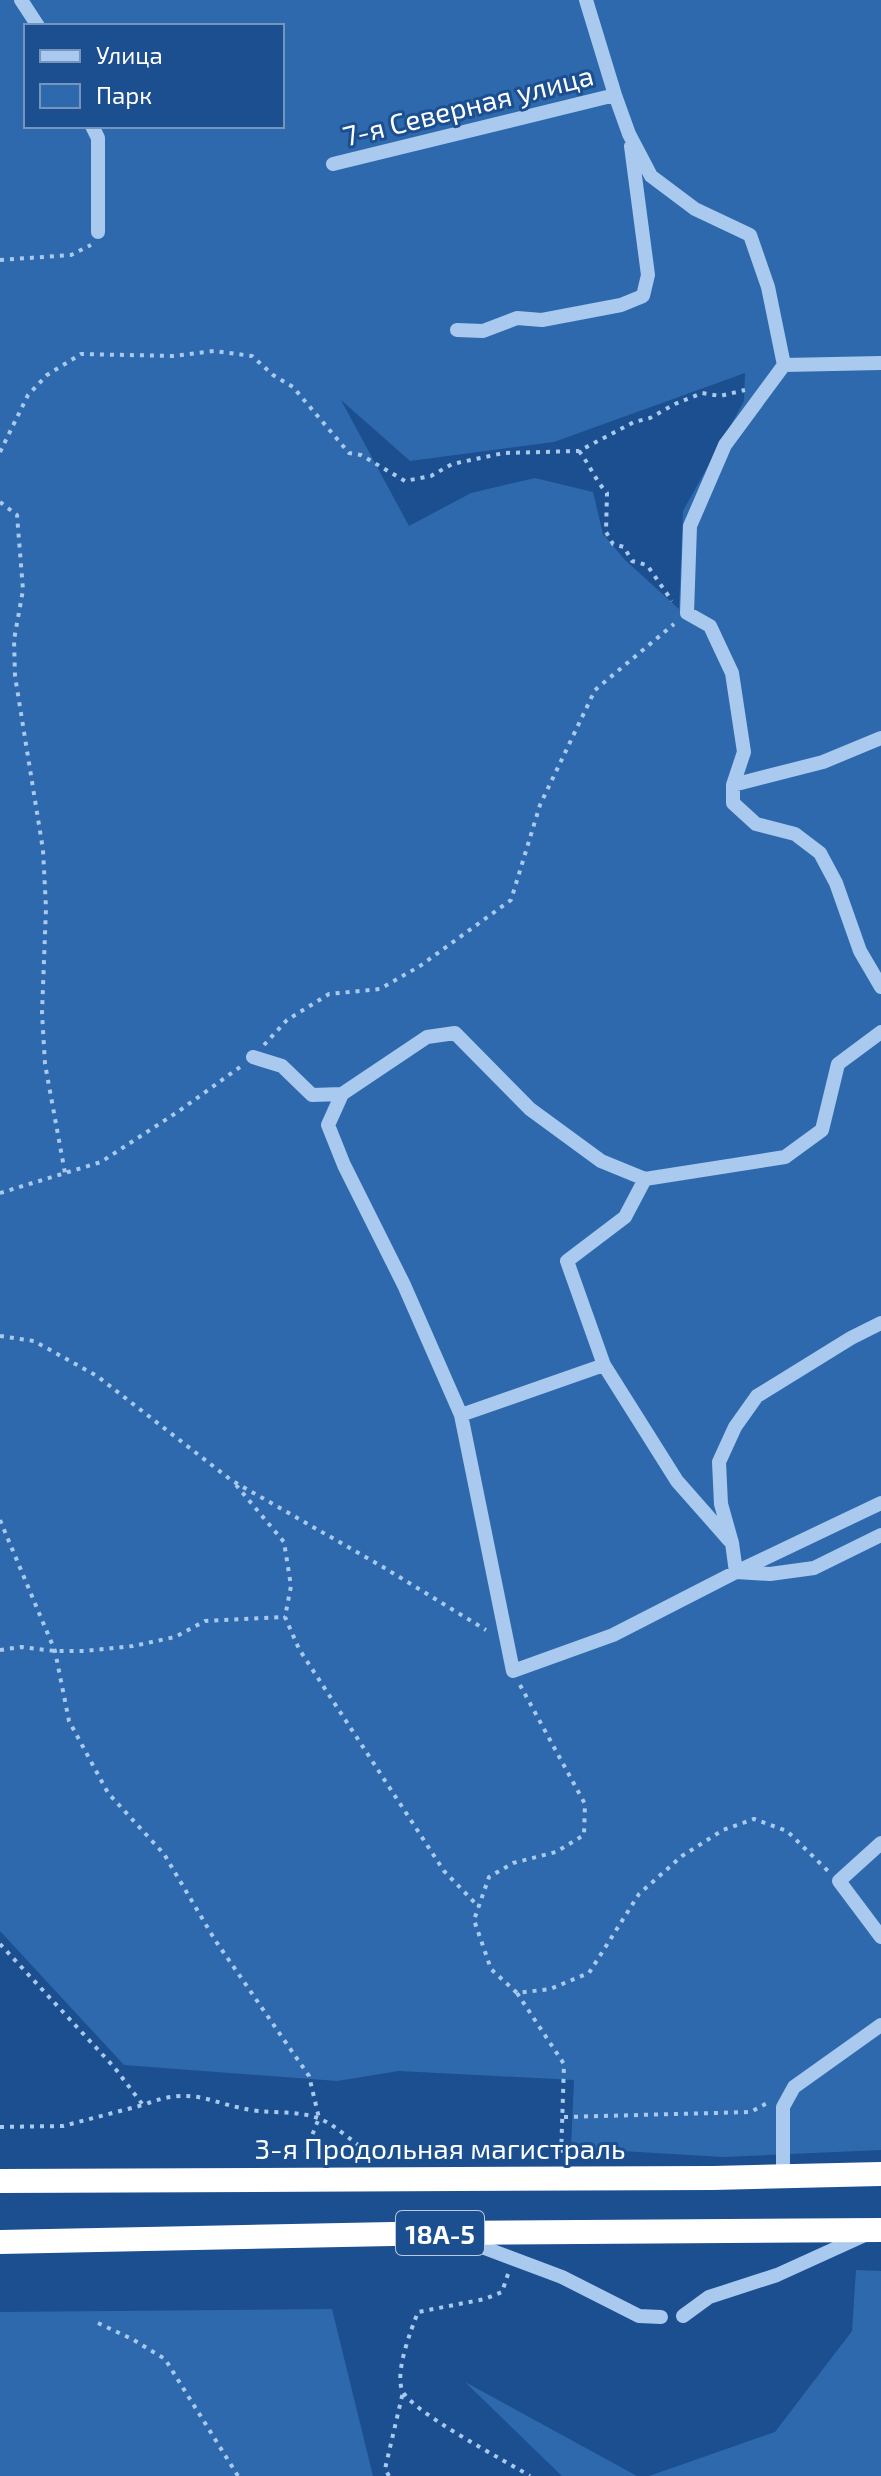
<svg xmlns="http://www.w3.org/2000/svg" width="881" height="2476" viewBox="0 0 881 2476" font-family="'Exo 2',sans-serif">
  <style>
    .green { fill: #2e69ad; fill-rule: evenodd }
    .lines { fill: none; stroke-linecap: round; stroke-linejoin: round }
    .path { stroke: #a9c9ee; stroke-width: 4; stroke-dasharray: 4 6; stroke-linecap: butt }
    .minor { stroke: #a9c9ee; stroke-width: 14 }
    .highway { stroke: #fff; stroke-width: 24 }
    .labels { text-anchor: middle; dominant-baseline: central; stroke-width: 6; stroke-linejoin: round; paint-order: stroke }
    .shield { fill: #1b4f8f; stroke: #bbcadd; stroke-width: 2 }
    .shield-label { font-size: 26px; font-weight: bold; fill: #fff }
    .street-label { font-size: 28px; fill: #fff; stroke: #1b4f8f }
  </style>
  <rect width="100%" height="100%" fill="#1b4f8f"/>
  <path class="green" d="M 0,0 L 881,0 L 881,2150 L 723,2157 L 571,2148 L 574,2080 L 399,2071 L 337,2081 L 124,2065 L 0,1931 ZM 26,26 L 282,26 L 282,126 L 26,126 ZM 745,373 L 744,401 L 683,511 L 679,609 L 625,560 L 603,534 L 593,492 L 535,478 L 471,493 L 409,526 L 341,400 L 410,461 L 554,442 Z
    M 856,2270 L 881,2271 L 881,2476 L 649,2476 L 775,2432 L 852,2331 Z
    M 332,2309 L 373,2476 L 0,2476 L 0,2312 Z
    M 465,2382 L 637,2476 L 562,2476 Z"/>
  <g class="lines">
    <path class="path" d="M 0,260 L 71,255 L 91,245
      M 579,451 C 590,465 595,480 607,493 L 606,532 L 613,544 L 624,547 L 632,561 L 647,565 L 672,601
      M 0,452 L 28,395 L 47,375 L 81,354 L 173,356 L 214,351 L 252,356 L 273,375 L 293,387 L 349,453 L 361,455 L 405,481 L 431,476 L 452,464 L 504,453 L 579,451 L 634,422 L 650,418 L 675,404 L 702,393 L 720,396 L 745,390
      M 0,502 L 17,515 L 23,590 L 14,640 L 15,676 L 43,850 L 46,908 L 42,1013 L 45,1064 L 65,1173
      M 264,1045 L 287,1020 L 329,994 L 380,989 L 420,966 L 511,900 L 540,805 L 595,690 L 674,624
      M 0,1193 L 101,1162 L 179,1111 L 240,1067
      M 0,1336 L 34,1341 L 97,1376 L 231,1480 L 383,1567 L 486,1630
      M 236,1485 L 284,1542 L 291,1586 L 285,1617 L 299,1649 L 444,1871 L 479,1907
      M 0,1520 L 55,1651 L 69,1721 L 108,1793 L 164,1854 L 215,1940 L 309,2076 L 319,2118 L 303,2158
      M 0,1650 L 21,1647 L 55,1651 L 84,1651 L 133,1646 L 175,1637 L 205,1621 L 285,1617
      M 520,1685 L 585,1804 L 584,1835 L 556,1852 L 513,1863 L 489,1877 L 474,1920 L 491,1969 L 517,1993 L 550,1989 L 589,1973 L 639,1894 L 682,1856 L 723,1830 L 754,1819 L 787,1831 L 828,1871
      M 0,1944 L 114,2067 L 143,2105 C 195,2084 210,2105 258,2111 C 278,2113 301,2111 320,2119 C 338,2126 355,2146 377,2156
      M 517,1993 L 564,2064 L 561,2157
      M 564,2117 L 751,2112 L 767,2103
      M 0,2127 L 63,2126 L 143,2105
      M 508,2274 L 502,2292 L 485,2299 L 418,2312 C 411,2330 395,2371 402,2390 C 411,2412 506,2461 530,2476
      M 98,2323 L 132,2339 L 165,2359 L 238,2476
      M 389,2476 L 385,2469 L 403,2392"/>
    <path class="minor" d="M 21,0 L 38,26
      M 586,0 L 615,95 L 629,134 L 651,176 L 695,209 L 750,235 L 768,287 L 784,365 L 725,445 L 690,526 L 687,613 L 710,626 L 732,673 L 744,752 L 733,785 L 733,803 L 756,824 L 795,834 L 820,853 L 836,883 L 860,951 L 881,987
      M 92,126 L 98,138 L 98,232
      M 333,164 L 615,95
      M 457,330 L 483,331 L 517,318 L 542,320 L 621,305 L 643,296 L 648,275 L 631,146
      M 784,365 L 881,363
      M 733,785 L 823,762 L 881,738
      M 881,1032 L 838,1064 L 822,1130 L 785,1157 L 645,1179 L 601,1161 L 530,1109 L 455,1033 L 427,1037 L 342,1094 L 328,1125 L 344,1165 L 404,1285 L 461,1415 L 513,1671 L 613,1635 L 736,1572 L 881,1503
      M 253,1057 L 282,1066 L 312,1095 L 342,1094
      M 645,1179 L 625,1217 L 567,1261 L 604,1365 L 677,1481 L 729,1540
      M 881,1323 L 851,1338 L 757,1396 L 735,1427 L 719,1462 L 721,1504 L 732,1543 L 736,1572 L 770,1574 L 814,1568 L 881,1535
      M 461,1415 L 604,1365
      M 881,1843 L 839,1881 L 881,1937
      M 783,2176 L 783,2107 L 794,2087 L 881,2025
      M 458,2238 L 562,2277 L 639,2316 L 661,2317
      M 683,2316 L 709,2297 L 777,2275 L 865,2235"/>
    <path class="highway" d="M 0,2181 L 713,2178 L 881,2174
      M 0,2242 L 443,2233 L 881,2230"/>
  </g>
  <g class="labels">
    <rect class="shield" x="396" y="2211" width="88" height="44" rx="6"/>
    <g class="shield-label">
      <text x="440" y="2233">18А-5</text>
    </g>
    <g class="street-label">
      <text transform="translate(468 105) rotate(-14)">7-я Северная улица</text>
      <text x="440" y="2148">3-я Продольная магистраль</text>
    </g>
  </g>
  <rect x="24" y="24" width="260" height="104" fill="#1b4f8f" stroke="#7695bc" stroke-width="2"/>
  <rect x="40" y="50" width="40" height="12" fill="#a9c9ee" stroke="#7695bc" stroke-width="2"/>
  <text x="96" y="64" font-size="24" fill="#ffffff">Улица</text>
  <rect x="40" y="84" width="40" height="24" fill="#2e69ad" stroke="#7695bc" stroke-width="2"/>
  <text x="96" y="104" font-size="24" fill="#ffffff">Парк</text>
</svg>
